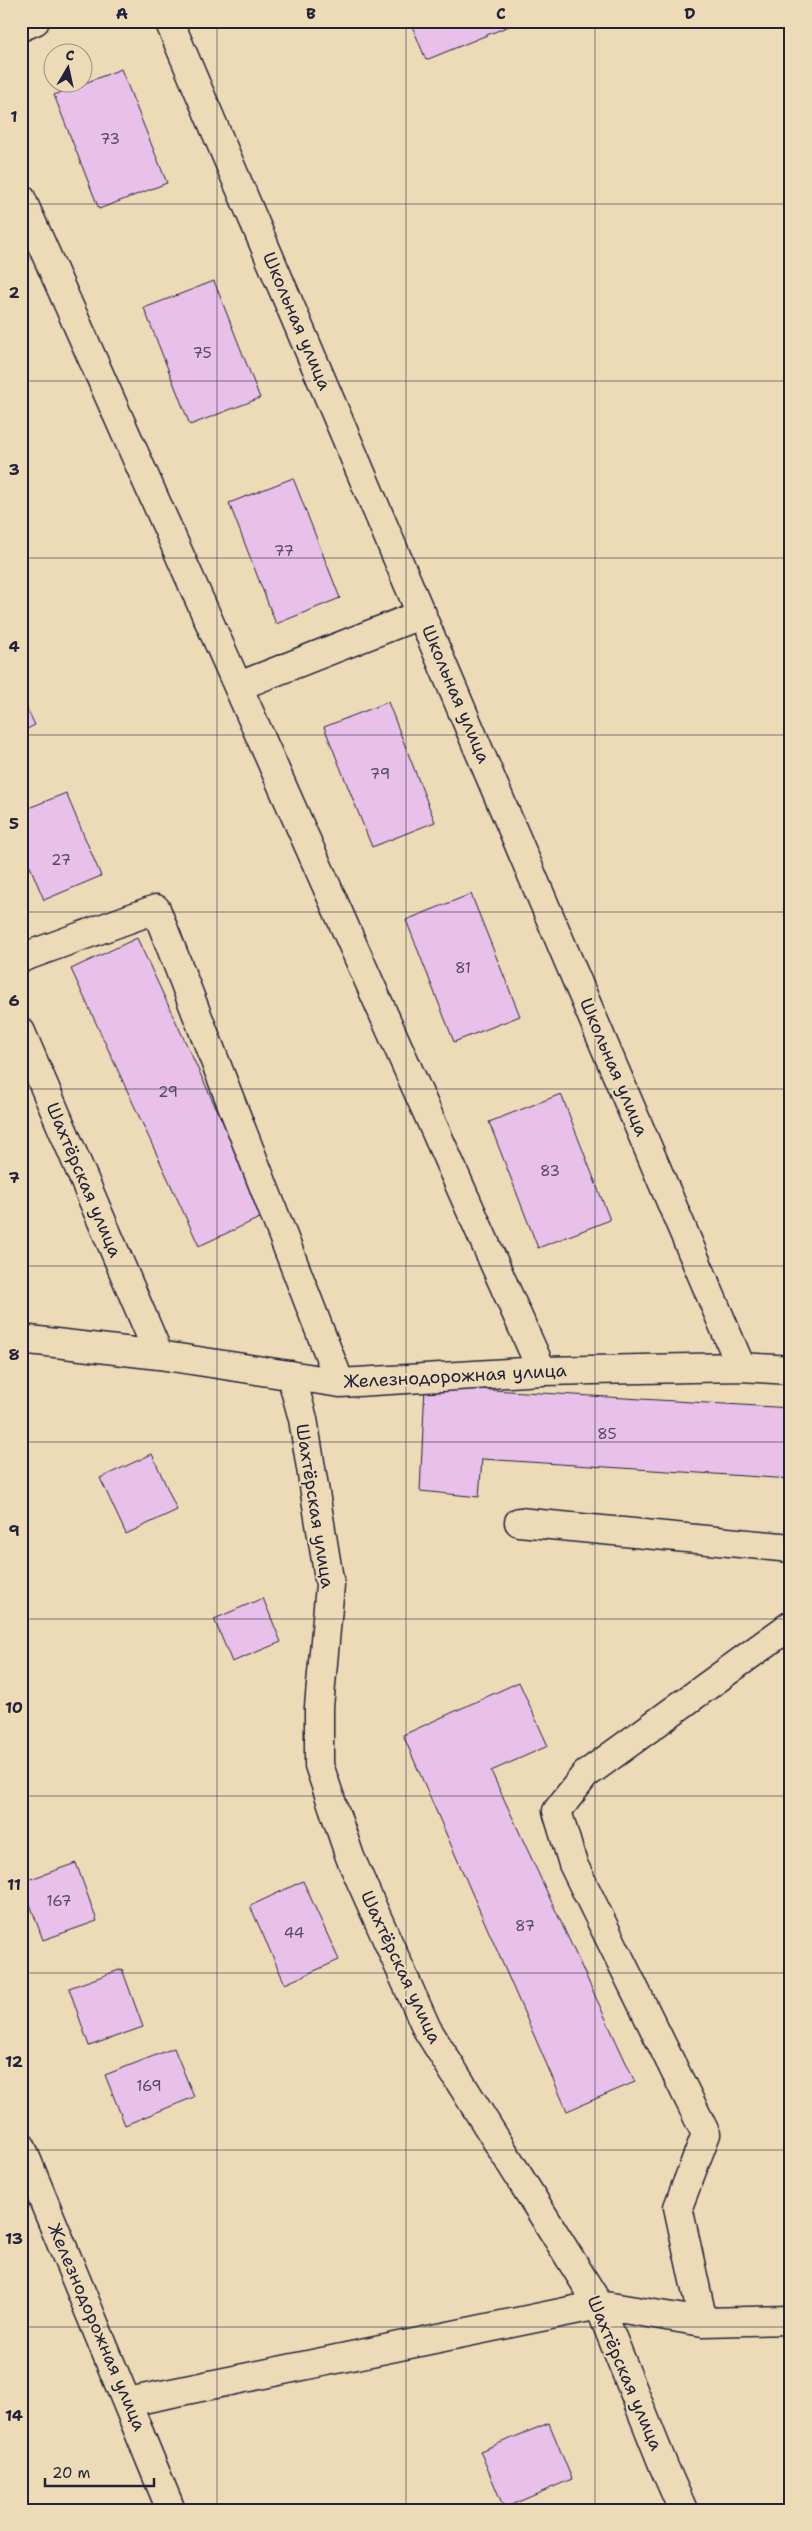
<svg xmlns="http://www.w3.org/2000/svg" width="812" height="2531" viewBox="0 0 812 2531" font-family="'Shantell Sans',sans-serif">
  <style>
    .building { fill: #e8c0e9; stroke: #22223b }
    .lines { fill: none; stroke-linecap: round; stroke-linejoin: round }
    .minor-casing { stroke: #22223b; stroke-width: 31 }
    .minor { stroke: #eddbb8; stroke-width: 28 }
    .grid { fill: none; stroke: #22223b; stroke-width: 1; stroke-opacity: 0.55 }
    .labels { text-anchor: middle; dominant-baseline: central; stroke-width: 4; stroke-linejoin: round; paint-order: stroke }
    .number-label { font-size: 15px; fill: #544a66 }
    .street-label { font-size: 18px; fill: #22223b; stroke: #eddbb8 }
    .neatline { fill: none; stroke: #22223b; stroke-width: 2 }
    .grid-label { font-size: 16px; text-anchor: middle; font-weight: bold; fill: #22223b }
  </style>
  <rect width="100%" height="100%" fill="#eddbb8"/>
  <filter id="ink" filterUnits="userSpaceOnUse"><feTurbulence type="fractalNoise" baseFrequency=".02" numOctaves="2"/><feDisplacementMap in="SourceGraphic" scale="10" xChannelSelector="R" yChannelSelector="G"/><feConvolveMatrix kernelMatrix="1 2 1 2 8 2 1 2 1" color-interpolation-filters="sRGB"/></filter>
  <g filter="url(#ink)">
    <path class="building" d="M 410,21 L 513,21 L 514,24 L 426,60 Z
      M 121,69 L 167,183 L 99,209 L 54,95 Z
      M 214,281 L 260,398 L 190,425 L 144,308 Z
      M 293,478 L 340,598 L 276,624 L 229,503 Z
      M 21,696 L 35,725 L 21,732 Z
      M 388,702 L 435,822 L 372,847 L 324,727 Z
      M 66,793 L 101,876 L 44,900 L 21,845 L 21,811 Z
      M 471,894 L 520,1016 L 454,1042 L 406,920 Z
      M 137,938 L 266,1215 L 199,1246 L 71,969 Z
      M 561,1094 L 610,1220 L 538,1248 L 489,1122 Z
      M 425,1386 L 791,1408 L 791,1479 L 482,1459 L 479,1497 L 420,1491 Z
      M 152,1454 L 177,1510 L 126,1534 L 100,1478 Z
      M 263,1598 L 281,1642 L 232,1662 L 214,1619 Z
      M 519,1682 L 548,1746 L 491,1771 L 635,2082 L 567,2111 L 403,1735 Z
      M 76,1863 L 97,1921 L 43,1940 L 22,1882 Z
      M 303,1881 L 339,1960 L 285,1984 L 250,1906 Z
      M 122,1969 L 143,2027 L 89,2046 L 69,1988 Z
      M 174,2048 L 194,2097 L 125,2125 L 105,2075 Z
      M 549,2423 L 572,2479 L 504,2508 L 480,2451 Z"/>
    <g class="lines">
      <g class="minor-casing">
        <path id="minor" d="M 169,21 L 741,1367
          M 21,27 L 35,21
          M 21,198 L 542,1371
          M 239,686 L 422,614
          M 21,958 L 156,909 L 340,1383
          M 21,1032 L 159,1355
          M 21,1339 L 159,1355 L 340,1383 L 542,1371 L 741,1367 L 791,1370
          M 291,1375 L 303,1419 L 330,1585 L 319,1707 L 319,1765 L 350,1857 L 427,2029 L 599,2305 L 664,2467 L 683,2510
          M 519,1522 L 791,1548
          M 21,2146 L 171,2510
          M 703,2322 L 678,2207 L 706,2134 L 573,1864 L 557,1811 L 585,1775 L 791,1625
          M 128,2402 L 599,2305 L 703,2322 L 791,2320"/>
      </g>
      <use href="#minor" class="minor"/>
    </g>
  </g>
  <path class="grid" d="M 217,21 L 217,2510M 406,21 L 406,2510M 595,21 L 595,2510M 21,204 L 791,204M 21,381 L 791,381M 21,558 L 791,558M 21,735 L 791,735M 21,912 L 791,912M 21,1089 L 791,1089M 21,1266 L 791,1266M 21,1442 L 791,1442M 21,1619 L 791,1619M 21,1796 L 791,1796M 21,1973 L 791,1973M 21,2150 L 791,2150M 21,2327 L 791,2327"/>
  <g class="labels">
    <g class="number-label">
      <text x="110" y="139">73</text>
      <text x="202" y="353">75</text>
      <text x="284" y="551">77</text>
      <text x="380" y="774">79</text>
      <text x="61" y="860">27</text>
      <text x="463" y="968">81</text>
      <text x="168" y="1092">29</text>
      <text x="550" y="1171">83</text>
      <text x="607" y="1434">85</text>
      <text x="59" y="1901">167</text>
      <text x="525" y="1926">87</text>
      <text x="294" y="1933">44</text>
      <text x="149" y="2086">169</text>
    </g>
    <g class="street-label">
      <text transform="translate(297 321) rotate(67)">Школьная улица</text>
      <text transform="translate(456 694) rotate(67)">Школьная улица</text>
      <text transform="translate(614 1067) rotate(67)">Школьная улица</text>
      <text transform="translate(84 1180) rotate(67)">Шахтёрская улица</text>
      <text transform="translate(455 1376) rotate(-3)">Железнодорожная улица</text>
      <text transform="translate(315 1506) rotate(81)">Шахтёрская улица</text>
      <text transform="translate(401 1967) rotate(65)">Шахтёрская улица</text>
      <text transform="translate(97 2327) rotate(67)">Железнодорожная улица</text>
      <text transform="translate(625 2373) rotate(67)">Шахтёрская улица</text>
    </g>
  </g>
  <rect width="812" height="2531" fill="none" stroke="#eddbb8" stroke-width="55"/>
  <g transform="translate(68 68) rotate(9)"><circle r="24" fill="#eddbb8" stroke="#9c9186"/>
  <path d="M0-4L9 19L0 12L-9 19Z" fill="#22223b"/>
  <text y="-8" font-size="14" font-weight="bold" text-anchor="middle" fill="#22223b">С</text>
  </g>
  <path d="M45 2478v8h109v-8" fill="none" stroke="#22223b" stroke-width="2.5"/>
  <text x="52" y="2478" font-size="15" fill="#22223b" stroke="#eddbb8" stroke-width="4" paint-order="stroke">20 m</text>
  <rect x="28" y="28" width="756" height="2476" class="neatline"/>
  <g class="grid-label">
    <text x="122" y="19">A</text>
    <text x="311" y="19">B</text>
    <text x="501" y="19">C</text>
    <text x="690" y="19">D</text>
    <text x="14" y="122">1</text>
    <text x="14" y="298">2</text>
    <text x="14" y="475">3</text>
    <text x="14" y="652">4</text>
    <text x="14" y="829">5</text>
    <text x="14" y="1006">6</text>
    <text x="14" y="1183">7</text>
    <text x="14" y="1360">8</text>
    <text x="14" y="1536">9</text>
    <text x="14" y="1713">10</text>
    <text x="14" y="1890">11</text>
    <text x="14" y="2067">12</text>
    <text x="14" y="2244">13</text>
    <text x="14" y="2421">14</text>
  </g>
</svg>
